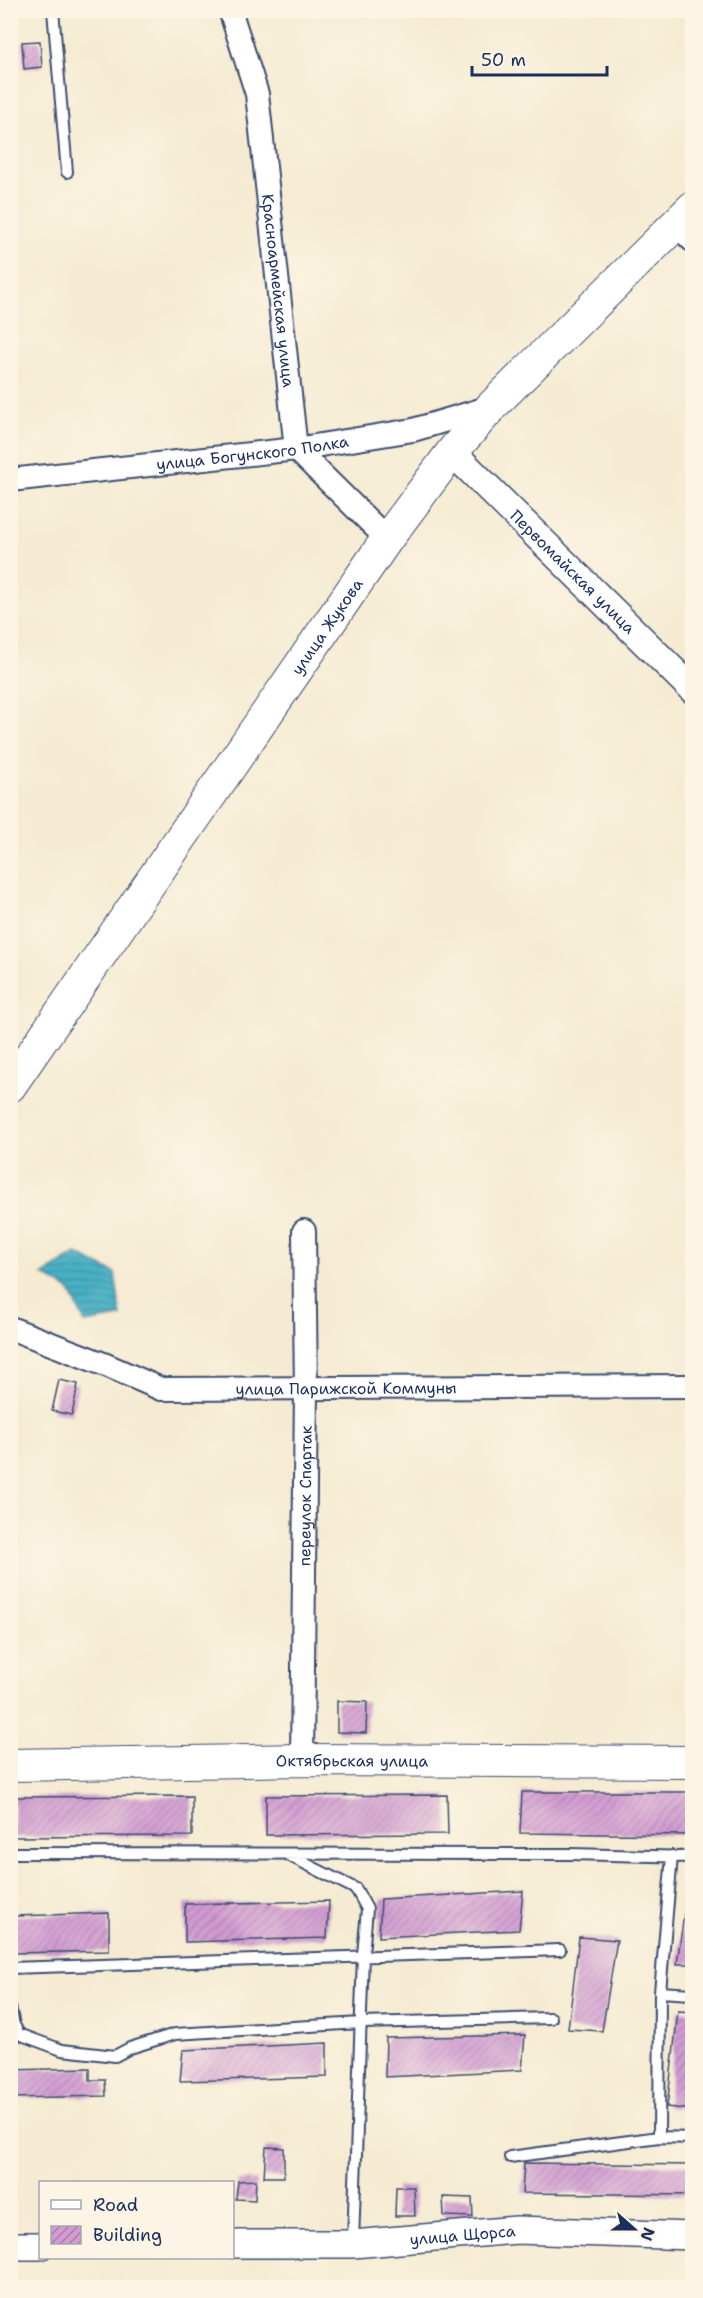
<svg xmlns="http://www.w3.org/2000/svg" width="703" height="2298" viewBox="0 0 703 2298" font-family="'Shantell Sans',sans-serif">
  <style>
    .water { fill: url(#water-rules); stroke: #307091; stroke-width: 1.5 }
    .building { fill: url(#building-hatch) }
    .lines { fill: none; stroke-linecap: round; stroke-linejoin: round }
    .service-casing { stroke: #3c4b6f; stroke-width: 14 }
    .minor-casing { stroke: #3c4b6f; stroke-width: 26 }
    .tertiary-casing { stroke: #3c4b6f; stroke-width: 30 }
    .secondary-casing { stroke: #3c4b6f; stroke-width: 34 }
    .service { stroke: #fff; stroke-width: 10 }
    .minor { stroke: #fff; stroke-width: 22 }
    .tertiary { stroke: #fff; stroke-width: 27 }
    .secondary { stroke: #fff; stroke-width: 32 }
    .labels { text-anchor: middle; dominant-baseline: central; stroke-width: 4.5; stroke-linejoin: round; paint-order: stroke }
    .street-label { font-size: 16px; fill: #1b2f5e; stroke: #fcf5e5 }
  </style>
  <defs>
    <pattern id="water-rules" width="6" height="5" patternUnits="userSpaceOnUse" patternTransform="scale(1.5)"><rect width="6" height="5" fill="#46b1c4"/><path d="M0 2.5h6" fill="none" stroke="#3a90a2"/></pattern>
    <pattern id="building-hatch" width="6" height="6" patternUnits="userSpaceOnUse" patternTransform="scale(1.5)"><rect width="6" height="6" fill="#d29bd2"/><path d="M-1 1l2-2M0 6l6-6M5 7l2-2" fill="none" stroke="#aa7fae"/></pattern>
  </defs>
  <rect width="100%" height="100%" fill="#fcf5e5"/>
  <filter id="ink" filterUnits="userSpaceOnUse"><feTurbulence type="fractalNoise" baseFrequency=".0167" numOctaves="2"/><feDisplacementMap in="SourceGraphic" scale="12" xChannelSelector="R" yChannelSelector="G"/><feConvolveMatrix kernelMatrix="1 2 1 2 8 2 1 2 1" color-interpolation-filters="sRGB"/></filter>
  <filter id="wash" filterUnits="userSpaceOnUse"><feTurbulence type="fractalNoise" baseFrequency=".008" numOctaves="4" result="noise"/><feDisplacementMap in="SourceGraphic" scale="24" xChannelSelector="R" yChannelSelector="G"/><feGaussianBlur stdDeviation="1.35" result="paint"/><feColorMatrix in="noise" values="0 0 0 0 0 0 0 0 0 0 0 0 0 0 0 0 0 1.4 0 .05"/><feComposite in="paint" operator="in"/></filter>
  <g filter="url(#wash)">
    <rect width="100%" height="100%" fill="#f5ebd2"/>
    <path class="water" d="M 76,1254 L 115,1273 L 121,1317 L 85,1323 L 70,1291 L 43,1275 Z"/>
    <g id="blocks">
      <path class="building" d="M 40,41 L 42,67 L 24,69 L 22,42 Z
        M 59,1380 L 78,1384 L 72,1415 L 52,1411 Z
        M 337,1701 L 367,1702 L 366,1733 L 337,1732 Z
        M 522,1792 L 693,1792 L 693,1835 L 520,1833 Z
        M 447,1795 L 448,1834 L 266,1835 L 266,1796 Z
        M 192,1796 L 192,1836 L 14,1837 L 14,1797 Z
        M 523,1891 L 519,1930 L 379,1937 L 381,1899 Z
        M 329,1901 L 327,1938 L 185,1942 L 185,1904 Z
        M 109,1913 L 109,1951 L 13,1953 L 15,1916 Z
        M 684,1914 L 693,1915 L 693,1964 L 677,1964 Z
        M 579,1937 L 617,1940 L 602,2031 L 568,2029 Z
        M 678,2011 L 693,2012 L 693,2110 L 667,2107 Z
        M 525,2035 L 522,2070 L 385,2077 L 386,2038 Z
        M 327,2043 L 327,2077 L 180,2081 L 183,2050 Z
        M 90,2068 L 90,2080 L 105,2080 L 106,2096 L 10,2098 L 10,2070 Z
        M 266,2147 L 284,2148 L 284,2177 L 264,2177 Z
        M 524,2163 L 693,2165 L 693,2195 L 522,2193 Z
        M 256,2180 L 255,2200 L 236,2199 L 238,2181 Z
        M 396,2187 L 414,2187 L 415,2216 L 395,2216 Z
        M 443,2197 L 472,2198 L 473,2217 L 444,2216 Z"/>
    </g>
  </g>
  <g filter="url(#ink)">
    <use href="#blocks" fill-opacity="0" stroke="#3c4b6f" stroke-width="1.5"/>
    <g class="lines">
      <g class="service-casing">
        <path id="service" d="M 53,10 L 67,172
          M 10,1853 L 570,1854 L 692,1857
          M 286,1854 L 356,1889 L 367,1909 L 363,1955 L 353,2242
          M 10,1968 L 560,1950
          M 660,1992 L 692,1994
          M 10,2007 L 14,2025 L 19,2034 L 62,2050 L 115,2056 L 130,2048 L 175,2034 L 361,2023 L 551,2018
          M 659,2137 L 660,1992 L 672,1856
          M 510,2157 L 659,2137 L 692,2138"/>
      </g>
      <g class="minor-casing">
        <g id="minor">
          <path id="s1" d="M 230,10 L 257,94 L 296,449 L 387,539"/>
          <path d="M 676,224 L 692,240"/>
          <path id="s2" d="M 10,480 L 296,449 L 413,430 L 491,407"/>
          <path id="s3" d="M 10,1328 L 106,1365 L 161,1389 L 692,1386"/>
          <path id="s4" d="M 302,1760 L 306,1390 L 304,1231"/>
        </g>
      </g>
      <g class="tertiary-casing">
        <g id="tertiary">
          <path id="s5" d="M 452,452 L 692,689"/>
          <path id="s6" d="M 232,2244 L 353,2244 L 517,2230 L 692,2236"/>
          <path d="M 10,2246 L 40,2246"/>
        </g>
      </g>
      <g class="secondary-casing">
        <g id="secondary">
          <path id="s7" d="M 10,1086 L 387,539 L 452,452 L 492,406 L 692,208"/>
          <path id="s8" d="M 10,1765 L 302,1760 L 692,1762"/>
        </g>
      </g>
      <use href="#service" class="service"/>
      <use href="#minor" class="minor"/>
      <use href="#tertiary" class="tertiary"/>
      <use href="#secondary" class="secondary"/>
    </g>
  </g>
  <g class="labels">
    <g class="street-label">
      <text stroke="none"><textPath href="#s1" startOffset="286">Красноармейская улица</textPath></text>
      <text stroke="none"><textPath href="#s2" startOffset="244">улица Богунского Полка</textPath></text>
      <text stroke="none"><textPath href="#s5" startOffset="170">Первомайская улица</textPath></text>
      <text stroke="none"><textPath href="#s7" startOffset="558">улица Жукова</textPath></text>
      <text stroke="none"><textPath href="#s3" startOffset="348">улица Парижской Коммуны</textPath></text>
      <text stroke="none"><textPath href="#s4" startOffset="264">переулок Спартак</textPath></text>
      <text stroke="none"><textPath href="#s8" startOffset="342">Октябрьская улица</textPath></text>
      <text stroke="none"><textPath href="#s6" startOffset="231">улица Щорса</textPath></text>
    </g>
  </g>
  <rect width="703" height="2298" fill="none" stroke="#fcf5e5" stroke-width="36"/>
  <rect x="39" y="2181" width="195" height="78" fill="#fcf5e5" stroke="#a2a6af" stroke-width="1.5"/>
  <rect x="51" y="2200" width="30" height="9" fill="#ffffff" stroke="#a2a6af" stroke-width="1.5"/>
  <text x="93" y="2211" font-size="18" fill="#1b2f5e">Road</text>
  <rect x="51" y="2226" width="30" height="18" fill="url(#building-hatch)" stroke="#a2a6af" stroke-width="1.5"/>
  <text x="93" y="2241" font-size="18" fill="#1b2f5e">Building</text>
  <g transform="translate(634 2229) rotate(111)" stroke="#fcf5e5" stroke-width="4.5" paint-order="stroke">
  <path d="M0-4.5L10 22L0 15L-10 22Z" fill="#1b2f5e"/>
  <text y="-9" font-size="16" font-weight="bold" text-anchor="middle" fill="#1b2f5e">N</text>
  </g>
  <path d="M472 66v9h135v-9" fill="none" stroke="#1b2f5e" stroke-width="3"/>
  <text x="481" y="66" font-size="18" fill="#1b2f5e" stroke="#fcf5e5" stroke-width="4.5" paint-order="stroke">50 m</text>
</svg>
